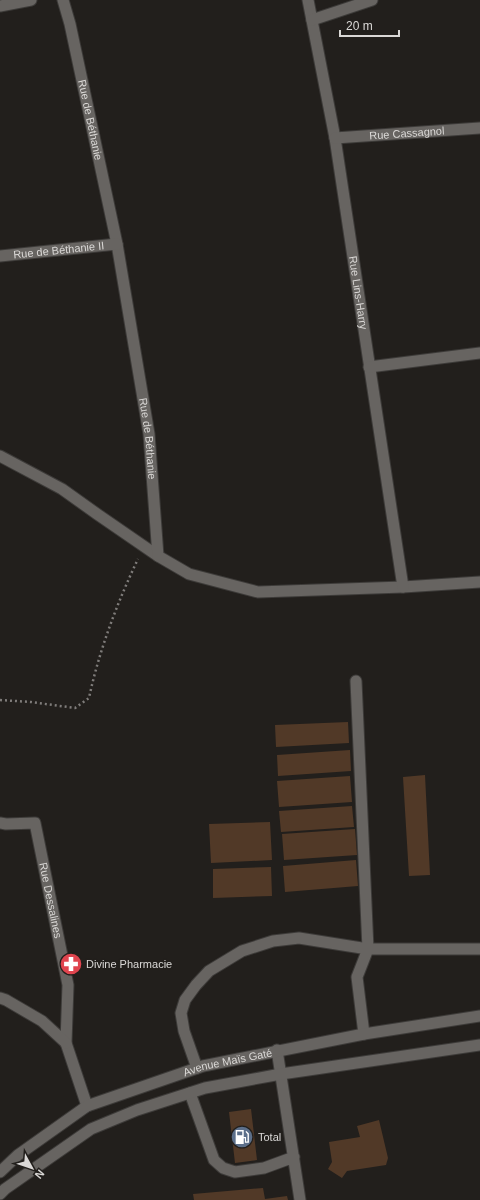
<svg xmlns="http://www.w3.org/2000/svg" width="480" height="1200" viewBox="0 0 480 1200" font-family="Helvetica,sans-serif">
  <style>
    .building { fill: #513927 }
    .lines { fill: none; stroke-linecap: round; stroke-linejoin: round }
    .service-casing { stroke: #3d3b39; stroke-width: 13 }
    .minor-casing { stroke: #3d3b39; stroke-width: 13 }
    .secondary-casing { stroke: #3d3b39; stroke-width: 13 }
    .path { stroke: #7f7c7a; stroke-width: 2.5; stroke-dasharray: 2 3; stroke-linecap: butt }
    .service { stroke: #676461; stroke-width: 11 }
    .minor { stroke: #676461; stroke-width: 11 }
    .secondary { stroke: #676461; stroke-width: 11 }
    .labels { text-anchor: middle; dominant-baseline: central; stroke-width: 3; stroke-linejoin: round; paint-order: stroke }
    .street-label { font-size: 11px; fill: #dad8d6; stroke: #221f1c }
    .poi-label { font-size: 11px; fill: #dad8d6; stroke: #221f1c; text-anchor: start }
  </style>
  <rect width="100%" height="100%" fill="#221f1c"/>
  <path class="building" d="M 348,722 L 349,743 L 276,747 L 275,725 Z
    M 350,750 L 351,771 L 278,776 L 277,755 Z
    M 425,775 L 430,875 L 409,876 L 403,777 Z
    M 350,776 L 352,802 L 279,807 L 277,781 Z
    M 352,806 L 354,827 L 281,832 L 279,811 Z
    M 270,822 L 272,860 L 211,863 L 209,824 Z
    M 355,829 L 357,855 L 284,860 L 282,834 Z
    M 356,860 L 358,886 L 285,892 L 283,866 Z
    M 271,867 L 272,896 L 213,898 L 213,869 Z
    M 251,1109 L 257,1160 L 235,1163 L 229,1112 Z
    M 379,1120 L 388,1158 L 386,1165 L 347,1171 L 342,1178 L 328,1169 L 332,1162 L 329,1142 L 360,1137 L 357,1126 Z
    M 263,1188 L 265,1199 L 287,1196 L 288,1200 L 194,1200 L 193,1194 Z"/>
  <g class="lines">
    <g class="service-casing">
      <path id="service" d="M 0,6 L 31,0
        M 0,456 L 62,489 L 97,514 L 158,556
        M 356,681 L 368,949 L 357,977 L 364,1034
        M 277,1050 L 300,1200
        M 197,1068 L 184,1031 L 181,1013 L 185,1000 L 196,985 L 209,971 L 242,951 L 273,941 L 299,938 L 368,949 L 480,949
        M 190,1093 L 214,1160 L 223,1168 L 235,1172 L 264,1168 L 294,1157"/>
    </g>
    <g class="minor-casing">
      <g id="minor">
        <path id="s1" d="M 63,0 L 70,24 L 117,244 L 149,434 L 158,556 L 189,574 L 258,592 L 403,587 L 480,582"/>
        <path id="s2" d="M 308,0 L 335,138 L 403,587"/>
        <path d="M 312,20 L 372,0"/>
        <path id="s3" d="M 335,138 L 480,128"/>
        <path id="s4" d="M 0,256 L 117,244"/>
        <path d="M 369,367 L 480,353"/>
        <path id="s5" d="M 0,823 L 6,824 L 35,823 L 68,985 L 66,1043 L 87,1106"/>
        <path d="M 0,998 L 6,1000 L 42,1021 L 66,1043"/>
      </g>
    </g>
    <g class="secondary-casing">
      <g id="secondary">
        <path id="s6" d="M 0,1172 L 18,1155 L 87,1106 L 203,1066 L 364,1034 L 480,1016"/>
        <path d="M 0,1194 L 5,1189 L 91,1129 L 137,1110 L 205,1088 L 281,1074 L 480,1045"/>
      </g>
    </g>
    <path class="path" d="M 0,700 L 31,702 L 75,708 L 89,698 C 99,651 117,603 138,559"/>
    <use href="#service" class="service"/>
    <use href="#minor" class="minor"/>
    <use href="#secondary" class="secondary"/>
  </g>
  <defs>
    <g id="pharmacy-disc" transform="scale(1.15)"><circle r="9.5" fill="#e0444e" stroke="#221f1c"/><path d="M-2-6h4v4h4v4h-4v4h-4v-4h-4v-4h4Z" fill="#fff"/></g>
    <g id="fuel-disc" transform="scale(1.15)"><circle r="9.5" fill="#5c6f8a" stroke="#221f1c"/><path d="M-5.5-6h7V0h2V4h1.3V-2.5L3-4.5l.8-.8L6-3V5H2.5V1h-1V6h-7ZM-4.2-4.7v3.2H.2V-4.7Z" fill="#fff"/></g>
  </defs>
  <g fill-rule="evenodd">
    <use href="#pharmacy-disc" x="71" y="964"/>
    <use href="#fuel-disc" x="242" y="1137"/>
  </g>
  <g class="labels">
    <g class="street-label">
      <text stroke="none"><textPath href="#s1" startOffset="123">Rue de Béthanie</textPath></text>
      <text stroke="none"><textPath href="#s3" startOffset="72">Rue Cassagnol</textPath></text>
      <text stroke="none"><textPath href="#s4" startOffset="59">Rue de Béthanie II</textPath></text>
      <text stroke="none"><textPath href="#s2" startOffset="297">Rue Lins-Harry</textPath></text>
      <text stroke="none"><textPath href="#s1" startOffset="447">Rue de Béthanie</textPath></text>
      <text stroke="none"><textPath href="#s5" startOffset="114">Rue Dessalines</textPath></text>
      <text stroke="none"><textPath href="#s6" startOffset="257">Avenue Maïs Gaté</textPath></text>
    </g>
    <g class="poi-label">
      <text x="86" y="964">Divine Pharmacie</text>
      <text x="258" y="1137">Total</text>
    </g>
  </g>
  <g transform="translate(32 1168) rotate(130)" stroke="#221f1c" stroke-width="3" paint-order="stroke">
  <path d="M0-3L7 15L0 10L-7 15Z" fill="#dad8d6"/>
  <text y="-6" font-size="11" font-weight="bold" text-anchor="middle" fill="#dad8d6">N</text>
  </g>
  <path d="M340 30v6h59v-6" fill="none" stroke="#dad8d6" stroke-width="2"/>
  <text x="346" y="30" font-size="12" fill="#dad8d6" stroke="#221f1c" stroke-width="3" paint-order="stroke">20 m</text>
</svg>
